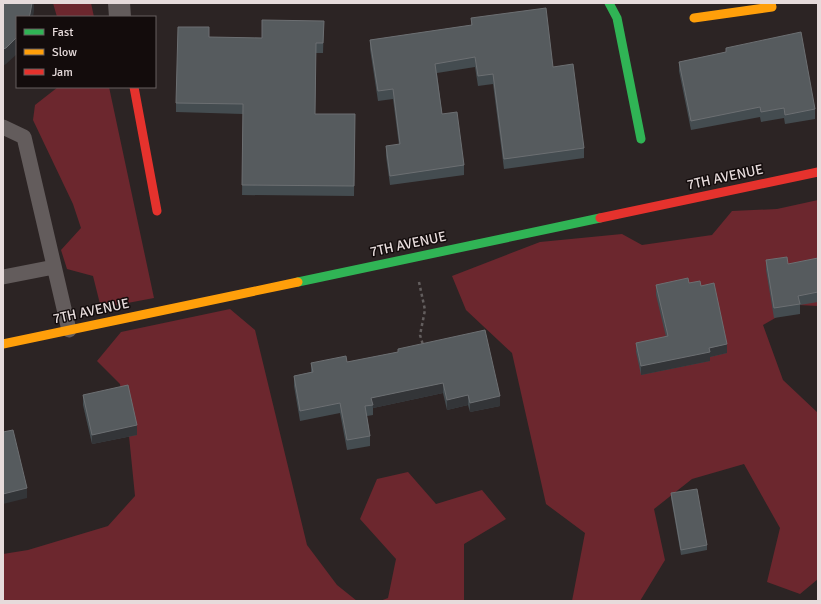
<svg xmlns="http://www.w3.org/2000/svg" width="821" height="604" viewBox="0 0 821 604" font-family="Signika,sans-serif">
  <style>
    .green { fill: #6c272e }
    .lines { fill: none; stroke-linecap: round; stroke-linejoin: round }
    .path { stroke: #635e5e; stroke-width: 2.5; stroke-dasharray: 3 3; stroke-linecap: butt }
    .lane { stroke: #635c5c; stroke-width: 15 }
    .street { stroke: #635c5c; stroke-width: 22 }
    .fast { stroke: #30b455; stroke-width: 9 }
    .slow { stroke: #ff9f0a; stroke-width: 9 }
    .jam { stroke: #e5322d; stroke-width: 9 }
    .wall { fill: #444c50 }
    .shaded-wall { fill: #333538 }
    .building { fill: #565b5e; stroke: #6c6f72 }
    .labels { text-anchor: middle; dominant-baseline: central; stroke-width: 3; stroke-linejoin: round; paint-order: stroke }
    .street-label { font-size: 14px; fill: #e6dbdb; stroke: #130c0c }
  </style>
  <rect width="100%" height="100%" fill="#2c2424"/>
  <path class="green" d="M 53,3 L 91,3 L 94,17 L 57,17 Z
    M 58,87 L 109,87 L 154,298 L 101,308 L 93,276 L 67,269 L 61,250 L 81,228 L 73,204 L 33,120 L 35,105 Z
    M 818,200 L 818,306 L 798,305 L 763,325 L 783,380 L 818,413 L 818,579 L 800,594 L 767,582 L 780,528 L 744,464 L 692,479 L 654,509 L 665,560 L 640,601 L 572,601 L 585,533 L 546,504 L 512,353 L 466,310 L 452,276 L 540,242 L 622,234 L 642,245 L 712,235 L 732,211 L 777,209 Z
    M 230,309 L 255,330 L 307,545 L 337,585 L 357,601 L 3,601 L 3,554 L 28,550 L 108,526 L 135,496 L 129,436 L 120,384 L 97,361 L 121,332 Z
    M 408,472 L 436,504 L 482,490 L 506,519 L 464,544 L 464,601 L 380,601 L 388,598 L 396,559 L 360,519 L 377,479 Z"/>
  <g class="lines">
    <path class="path" d="M 419,282 L 425,310 L 420,335 L 423,345"/>
    <path class="lane" d="M 3,127 L 24,137 L 69,330
      M 3,277 L 54,267"/>
    <path class="street" d="M 119,3 L 120,17"/>
    <path class="fast" d="M 609,3 L 617,18 L 641,139
      M 298,282 L 600,218"/>
    <path class="slow" d="M 694,18 L 772,7 L 771,3
      M 3,344 L 298,282"/>
    <path class="jam" d="M 134,87 L 157,211
      M 600,218 L 818,172"/>
  </g>
  <path class="wall" d="M 471,18 L 553,67 L 584,148 L 584,158 L 504,169 L 493,84 L 478,86 L 475,67 L 437,73 L 442,114 L 464,165 L 464,175 L 390,185 L 386,156 L 386,146 L 399,145 L 393,99 L 378,101 L 370,49 L 370,40 L 465,26 L 471,25 Z
    M 324,21 L 323,53 L 316,53 L 315,114 L 355,114 L 354,196 L 242,195 L 243,114 L 176,112 L 176,103 L 209,37 L 262,38 Z
    M 726,48 L 815,109 L 815,119 L 785,124 L 784,118 L 761,122 L 760,117 L 691,130 L 679,71 L 679,62 L 726,52 Z
    M 818,258 L 818,302 L 800,305 L 800,314 L 774,318 L 766,270 L 766,260 L 788,264 Z
    M 689,283 L 701,286 L 727,353 L 710,357 L 710,361 L 641,375 L 636,352 L 636,343 L 666,337 L 656,295 L 656,285 Z
    M 398,349 L 500,406 L 470,412 L 468,405 L 447,410 L 443,393 L 373,408 L 373,415 L 367,416 L 370,436 L 370,446 L 347,450 L 340,413 L 300,421 L 294,386 L 294,376 L 311,372 L 311,363 L 347,362 L 398,352 Z
    M 83,395 L 137,435 L 92,444 L 83,405 Z
    M 671,493 L 707,545 L 707,550 L 681,555 L 671,498 Z"/>
  <path class="shaded-wall" d="M 32,3 L 34,3 L 34,11 L 33,17 L 29,17 Z
    M 17,37 L 17,54 L 6,64 L 3,66 L 3,49 Z
    M 727,344 L 727,353 L 710,357 L 710,361 L 641,375 L 641,366 Z
    M 443,383 L 443,393 L 373,408 L 371,398 Z
    M 468,395 L 468,405 L 447,410 L 447,400 Z
    M 500,396 L 500,406 L 470,412 L 470,403 Z
    M 137,425 L 137,435 L 92,444 L 92,435 Z
    M 27,488 L 27,498 L 3,504 L 3,494 Z"/>
  <path class="building" d="M 3,3 L 32,3 L 30,14 L 29,17 L 17,17 L 17,37 L 6,48 L 3,49 Z
    M 546,8 L 553,67 L 573,64 L 584,148 L 504,159 L 493,74 L 478,76 L 475,57 L 435,64 L 442,114 L 457,112 L 464,165 L 390,176 L 386,146 L 400,144 L 393,89 L 378,91 L 370,40 L 465,26 L 472,25 L 471,18 Z
    M 262,20 L 324,21 L 323,43 L 316,43 L 315,114 L 355,114 L 354,186 L 242,185 L 243,104 L 176,103 L 178,27 L 209,27 L 209,37 L 262,38 Z
    M 801,32 L 815,109 L 785,115 L 784,108 L 761,112 L 760,107 L 691,121 L 679,62 L 726,52 L 726,48 Z
    M 787,257 L 788,264 L 818,258 L 818,292 L 798,296 L 800,304 L 774,308 L 766,260 Z
    M 688,278 L 689,283 L 700,281 L 701,286 L 714,283 L 727,344 L 709,348 L 710,352 L 641,366 L 636,343 L 668,336 L 656,285 Z
    M 485,330 L 500,396 L 470,403 L 468,395 L 447,400 L 443,383 L 371,398 L 373,405 L 365,406 L 370,436 L 347,440 L 340,403 L 300,411 L 294,376 L 313,372 L 311,363 L 346,356 L 347,362 L 398,352 L 398,349 Z
    M 128,385 L 137,425 L 92,435 L 83,395 Z
    M 13,430 L 27,488 L 3,494 L 3,432 Z
    M 697,489 L 707,545 L 681,550 L 671,493 Z"/>
  <g class="labels">
    <g class="street-label">
      <text transform="translate(725 177) rotate(-12)">7TH AVENUE</text>
      <text transform="translate(408 244) rotate(-12)">7TH AVENUE</text>
      <text transform="translate(91 311) rotate(-12)">7TH AVENUE</text>
    </g>
  </g>
  <rect width="821" height="604" fill="none" stroke="#e6dbdb" stroke-width="8"/>
  <rect x="16" y="16" width="140" height="72" fill="#130c0c" stroke="#675f5f"/>
  <rect x="24" y="29" width="20" height="6" fill="#30b455" stroke="#675f5f"/>
  <text x="52" y="36" font-size="12" fill="#e6dbdb">Fast</text>
  <rect x="24" y="49" width="20" height="6" fill="#ff9f0a" stroke="#675f5f"/>
  <text x="52" y="56" font-size="12" fill="#e6dbdb">Slow</text>
  <rect x="24" y="69" width="20" height="6" fill="#e5322d" stroke="#675f5f"/>
  <text x="52" y="76" font-size="12" fill="#e6dbdb">Jam</text>
</svg>
